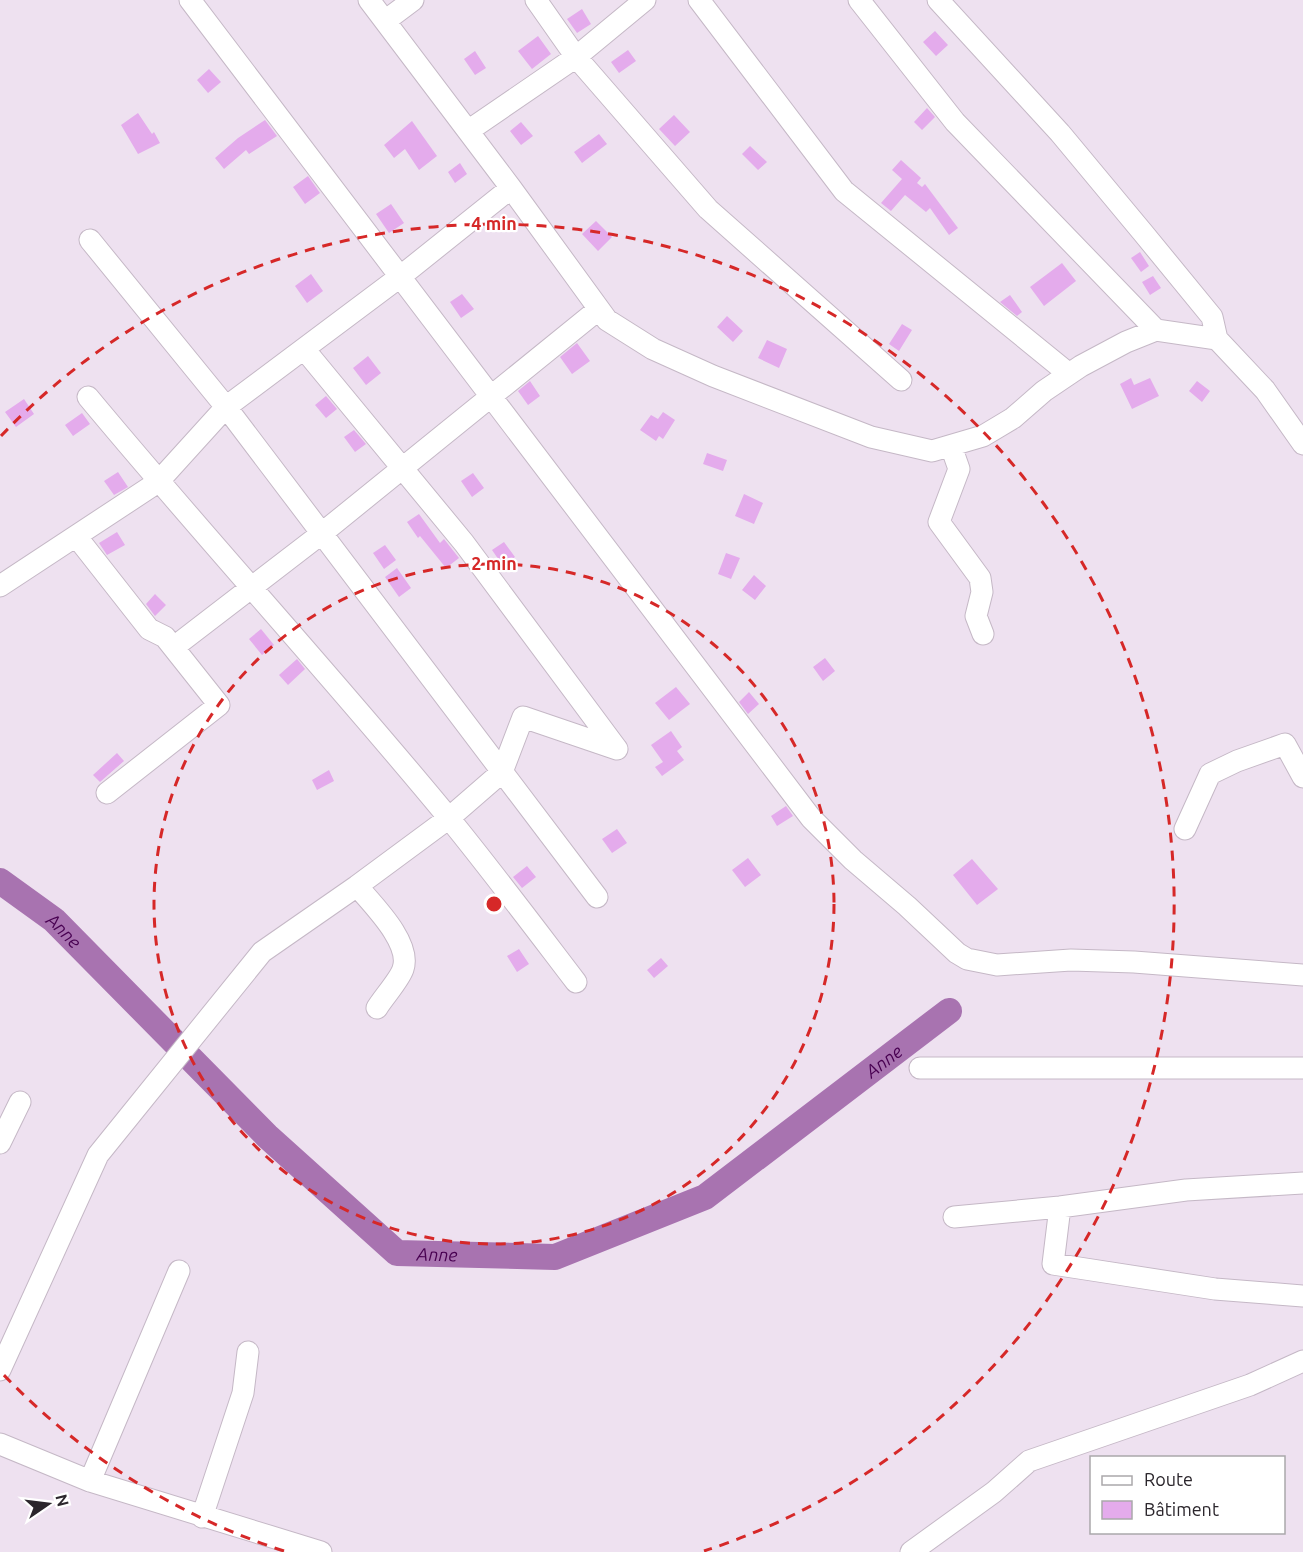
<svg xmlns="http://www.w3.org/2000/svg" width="1303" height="1552" viewBox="0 0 1303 1552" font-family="Ubuntu,sans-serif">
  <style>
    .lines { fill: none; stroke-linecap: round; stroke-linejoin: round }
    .river { stroke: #a873b0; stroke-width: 26 }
    .building { fill: #e4abec }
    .minor-casing { stroke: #c5b8c6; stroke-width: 23 }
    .minor { stroke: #fff; stroke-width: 21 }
    .ring { fill: none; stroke: #d62828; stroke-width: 3; stroke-dasharray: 10 8 }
    .labels { text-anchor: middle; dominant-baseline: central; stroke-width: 4.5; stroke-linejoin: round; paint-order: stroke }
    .water-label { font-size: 18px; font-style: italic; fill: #480051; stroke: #fff }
    .centre { fill: #d62828; stroke: #fff; stroke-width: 3 }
    .ring-label { font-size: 18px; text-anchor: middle; font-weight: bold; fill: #d62828; stroke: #fff; stroke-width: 4.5; stroke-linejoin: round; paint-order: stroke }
  </style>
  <rect width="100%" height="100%" fill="#eee1f0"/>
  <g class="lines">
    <path class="river" id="s1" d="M 0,881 L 54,920 L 267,1136 L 397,1253 L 555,1257 L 705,1197 L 949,1011"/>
  </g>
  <path class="building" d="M 582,9 L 591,24 L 577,33 L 567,19 Z
    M 935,31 L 948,45 L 936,56 L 923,42 Z
    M 538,36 L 551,54 L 532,69 L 518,51 Z
    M 628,50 L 636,61 L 619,73 L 611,62 Z
    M 475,51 L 486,68 L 475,75 L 464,59 Z
    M 209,69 L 221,82 L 208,93 L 197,80 Z
    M 927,108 L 935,117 L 922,130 L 914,122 Z
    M 138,113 L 152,134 L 154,132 L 160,143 L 138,154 L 121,125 Z
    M 674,115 L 690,132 L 675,146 L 659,129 Z
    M 265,120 L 277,136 L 249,154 L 246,150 L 224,169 L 215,158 L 238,138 Z
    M 412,121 L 437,156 L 419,170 L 405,149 L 394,158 L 384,145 Z
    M 521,122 L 533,136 L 521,145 L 510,131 Z
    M 599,134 L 607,144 L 582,163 L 574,152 Z
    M 750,146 L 767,162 L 758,170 L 742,154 Z
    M 901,160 L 921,178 L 917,183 L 922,187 L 925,184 L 958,228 L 949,235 L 930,208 L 926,212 L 905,195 L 891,211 L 881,203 L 902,179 L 892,170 Z
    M 460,163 L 467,174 L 455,183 L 448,172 Z
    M 308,176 L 320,193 L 305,204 L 293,187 Z
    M 391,204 L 404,223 L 389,233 L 376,214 Z
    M 596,221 L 612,237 L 598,251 L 582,234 Z
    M 1140,252 L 1149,266 L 1141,272 L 1131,258 Z
    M 1062,263 L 1076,281 L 1044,306 L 1030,287 Z
    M 311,274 L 323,291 L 307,303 L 295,286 Z
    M 1153,276 L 1161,288 L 1150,295 L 1142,282 Z
    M 462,294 L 474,309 L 461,318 L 450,302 Z
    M 1010,295 L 1022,312 L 1017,316 L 1000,302 Z
    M 727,316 L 743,331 L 733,342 L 717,327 Z
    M 902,324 L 912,330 L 899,351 L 889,344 Z
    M 767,340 L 787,349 L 779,368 L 758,358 Z
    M 577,343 L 590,361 L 572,374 L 560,357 Z
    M 368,356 L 381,373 L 366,385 L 353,368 Z
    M 1131,378 L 1134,385 L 1150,378 L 1159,396 L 1132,409 L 1120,384 Z
    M 530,381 L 540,396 L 528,405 L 518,391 Z
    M 1197,381 L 1210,391 L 1202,402 L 1189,391 Z
    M 326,396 L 337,409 L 326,418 L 315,405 Z
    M 24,399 L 34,414 L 16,427 L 5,412 Z
    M 663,412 L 675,420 L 663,439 L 659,436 L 656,441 L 640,430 L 651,415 L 658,419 Z
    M 82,413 L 90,424 L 73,436 L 65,425 Z
    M 354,430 L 366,444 L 355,452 L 344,437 Z
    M 707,453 L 727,460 L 723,471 L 703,464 Z
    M 118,472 L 128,487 L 114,495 L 104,481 Z
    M 473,473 L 484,488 L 472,497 L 461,481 Z
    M 744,494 L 763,503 L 754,524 L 735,516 Z
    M 419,514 L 440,543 L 444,539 L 459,558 L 446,568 L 420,536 L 418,538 L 407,522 Z
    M 117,532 L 125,545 L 107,555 L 99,543 Z
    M 504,542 L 515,557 L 503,566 L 492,550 Z
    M 385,545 L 396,560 L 384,569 L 373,553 Z
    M 726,553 L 740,558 L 731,579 L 718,574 Z
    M 397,568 L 411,588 L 399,597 L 385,577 Z
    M 754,575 L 766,586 L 755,600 L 742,590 Z
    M 155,594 L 166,605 L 155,616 L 146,604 Z
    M 261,629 L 274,645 L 262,655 L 249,639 Z
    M 825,658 L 835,671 L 823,681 L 813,667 Z
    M 297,659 L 305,669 L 288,685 L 279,675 Z
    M 676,687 L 690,704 L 669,720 L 655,703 Z
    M 749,692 L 759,704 L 748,714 L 739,702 Z
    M 671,731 L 682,747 L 677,751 L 684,760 L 662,776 L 655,767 L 663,762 L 651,745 Z
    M 117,753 L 124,761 L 100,782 L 93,775 Z
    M 329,770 L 334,781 L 317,790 L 312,780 Z
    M 786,806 L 793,816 L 777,826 L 771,816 Z
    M 617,829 L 627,843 L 612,853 L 602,839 Z
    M 748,858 L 761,875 L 745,887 L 732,870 Z
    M 972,859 L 998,889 L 977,905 L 953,875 Z
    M 527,866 L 536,877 L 522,888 L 513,877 Z
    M 519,949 L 529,964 L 517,972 L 507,956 Z
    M 661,958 L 668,966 L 654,978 L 647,970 Z"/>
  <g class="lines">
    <g class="minor-casing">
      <path id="minor" d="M 190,0 L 811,818 L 853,860 L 907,906 L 957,953 L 967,959 L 997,965 L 1071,960 L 1134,962 L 1303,975
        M 369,0 L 511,188 L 607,320 L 653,349 L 713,376 L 871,437 L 932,451 L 983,436 L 1013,418 L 1044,391 L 1081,366 L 1126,342 L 1156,330 L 1217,339 L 1265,390 L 1303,444
        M 536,0 L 576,57 L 708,209 L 901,380
        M 699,0 L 844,191 L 1069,374
        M 859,0 L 955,122 L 1156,330
        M 938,0 L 1060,133 L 1144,234 L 1212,317 L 1217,339
        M 385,21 L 413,0
        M 468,131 L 576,57 L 645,0
        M 90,240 L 226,407 L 597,897
        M 304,349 L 464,543 L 617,749
        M 88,397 C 206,539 331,675 448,817 C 492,871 534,927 576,982
        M 951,446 L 959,469 L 939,522 L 980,578 L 982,592 L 976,616 L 983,634
        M 76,536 L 149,629 L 165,637 L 219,705 L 107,793
        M 0,586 L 158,482 L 226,407 L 401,276 L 511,188
        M 174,647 L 321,534 L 599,309
        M 1185,829 L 1210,774 L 1237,761 L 1285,744 L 1303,777
        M 357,886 C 373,905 412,943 403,969 C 400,979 383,998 377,1008
        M 920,1068 L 1303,1068
        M 0,1143 L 20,1102
        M 1060,1207 L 1053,1264 L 1215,1289 L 1303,1296
        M 954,1217 L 1060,1207 L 1186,1190 L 1303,1183
        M 0,1370 L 98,1155 L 262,952 L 357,886 L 449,818 L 502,772 L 523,717 L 617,749
        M 0,1444 L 90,1481 L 321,1552
        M 90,1481 L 179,1271
        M 202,1517 L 243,1393 L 248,1352
        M 911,1552 L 994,1492 L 1029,1461 L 1250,1385 L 1303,1361"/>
    </g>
    <use href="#minor" class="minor"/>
  </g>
  <g class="ring">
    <circle cx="494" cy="904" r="340"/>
    <path d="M284 1551A680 680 0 0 1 1 1372M1 436A680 680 0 1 1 704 1551"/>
  </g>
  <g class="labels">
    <g class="water-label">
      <text stroke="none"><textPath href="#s1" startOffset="81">Anne</textPath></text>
      <text stroke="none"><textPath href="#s1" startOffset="1089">Anne</textPath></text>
      <text stroke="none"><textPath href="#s1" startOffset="585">Anne</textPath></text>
    </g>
  </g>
  <circle cx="494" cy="904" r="9" class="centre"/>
  <g class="ring-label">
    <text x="494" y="230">4 min</text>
    <text x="494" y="570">2 min</text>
  </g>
  <rect x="1090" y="1456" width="195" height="78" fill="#ffffff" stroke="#aaa8ab" stroke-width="1.5"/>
  <rect x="1102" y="1476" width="30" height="9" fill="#ffffff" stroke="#aaa8ab" stroke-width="1.5"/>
  <text x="1144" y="1486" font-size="18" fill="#2b262c">Route</text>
  <rect x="1102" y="1501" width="30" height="18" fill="#e4abec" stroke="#aaa8ab" stroke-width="1.5"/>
  <text x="1144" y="1516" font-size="18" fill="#2b262c">Bâtiment</text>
  <g transform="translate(48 1504) rotate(76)" stroke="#ffffff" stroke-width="4.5" paint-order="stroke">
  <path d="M0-4.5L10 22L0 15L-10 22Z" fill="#2b262c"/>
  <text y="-9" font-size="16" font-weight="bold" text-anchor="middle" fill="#2b262c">N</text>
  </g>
</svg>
